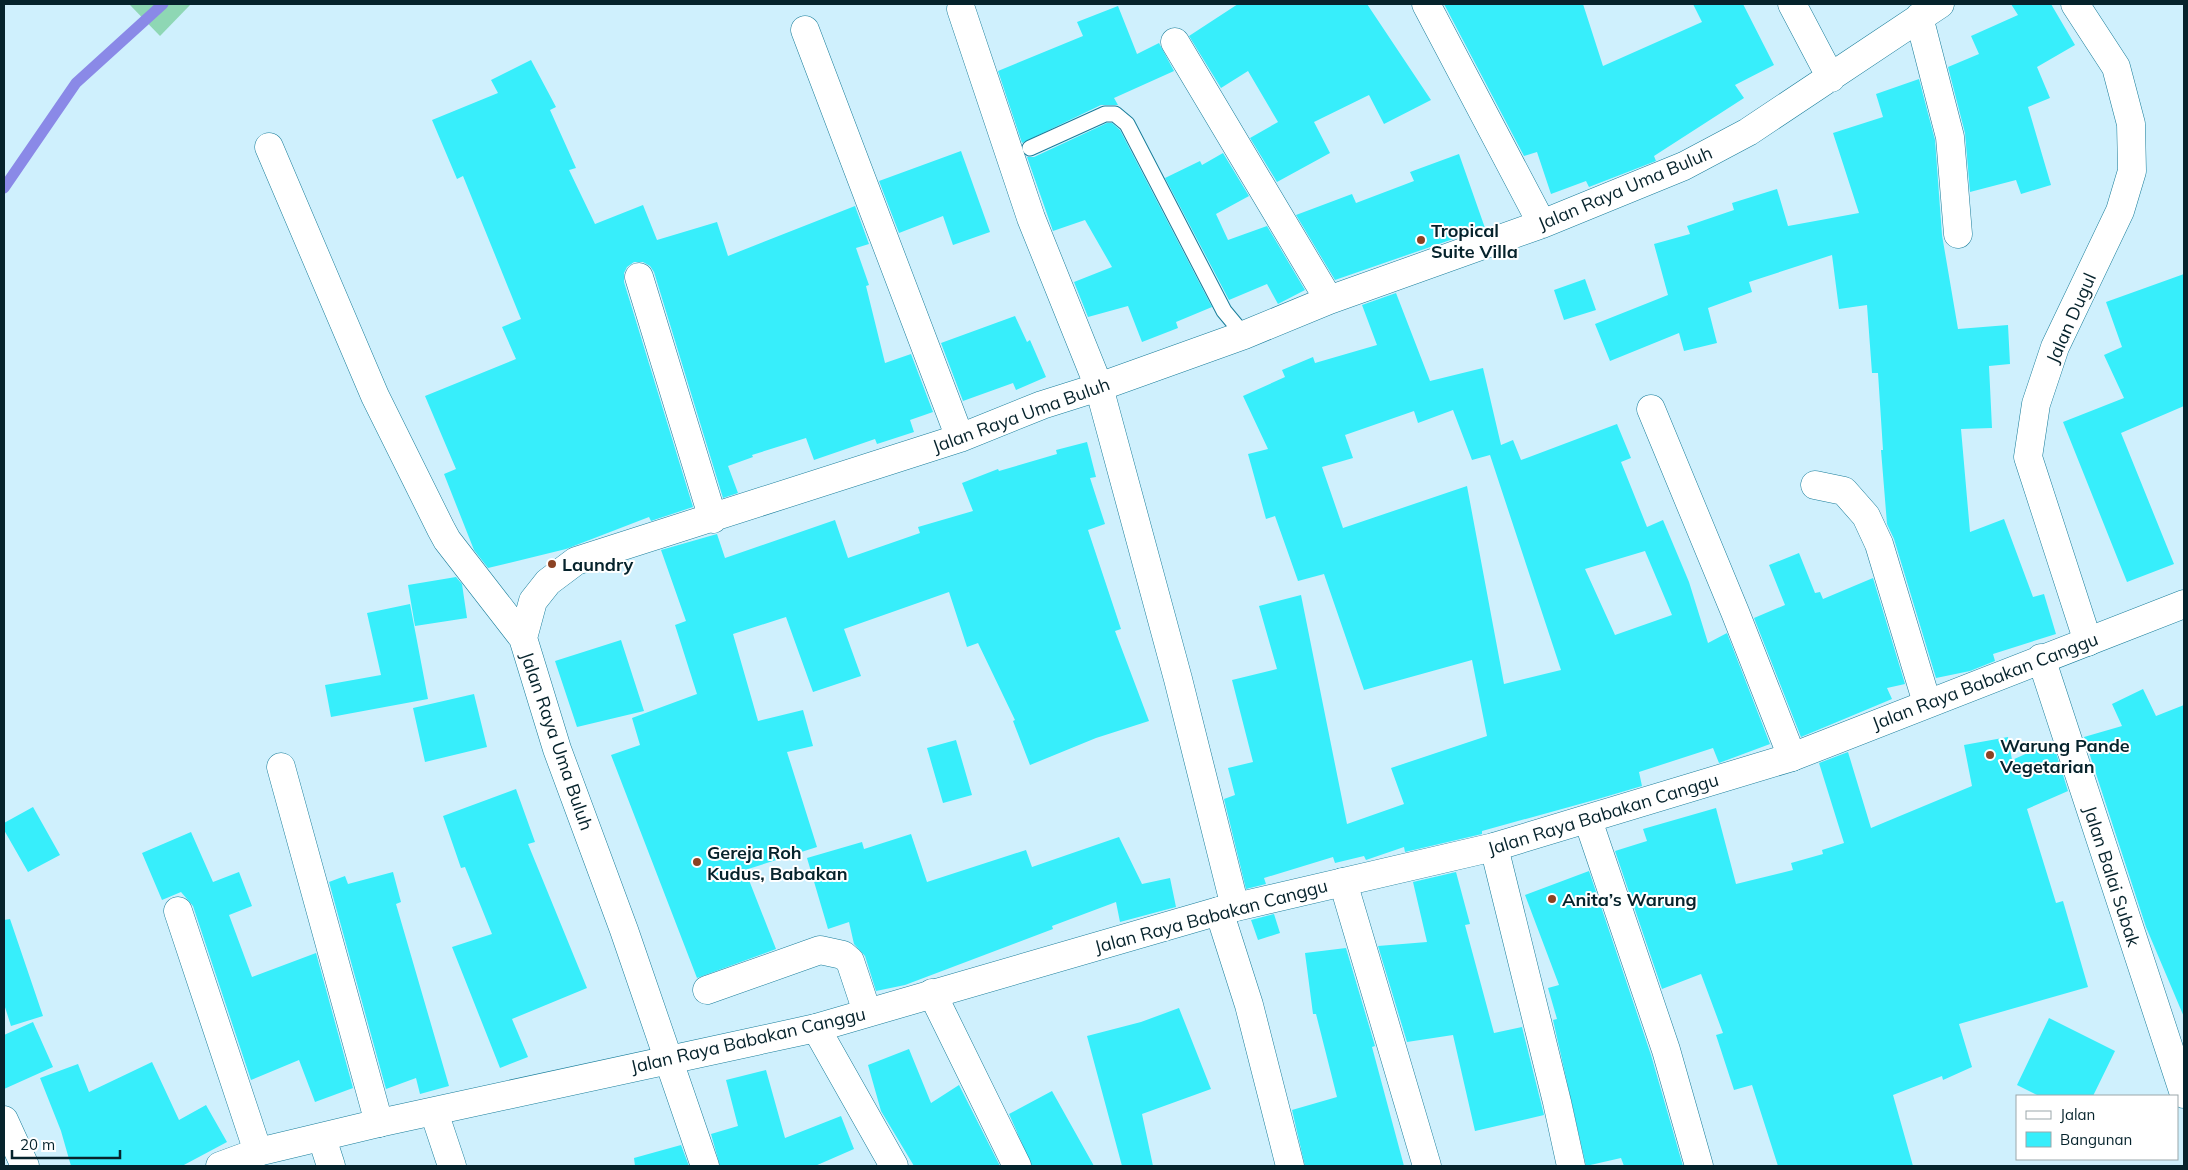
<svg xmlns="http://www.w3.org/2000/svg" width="2188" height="1170" viewBox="0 0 2188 1170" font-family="Mulish,sans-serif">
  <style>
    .green { fill: #8ed7b4 }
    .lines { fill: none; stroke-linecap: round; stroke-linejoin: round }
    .stream { stroke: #8a89e7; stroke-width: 11 }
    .building { fill: #37eefb; fill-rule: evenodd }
    .service-casing { stroke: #187d9a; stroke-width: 17 }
    .minor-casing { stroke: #187d9a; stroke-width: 29 }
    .tertiary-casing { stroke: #187d9a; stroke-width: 29 }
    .service { stroke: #fff; stroke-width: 15 }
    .minor { stroke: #fff; stroke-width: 28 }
    .tertiary { stroke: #fff; stroke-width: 28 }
    .poi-dot { fill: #8b4223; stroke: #fff; stroke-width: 2 }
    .labels { text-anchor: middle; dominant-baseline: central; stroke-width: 4; stroke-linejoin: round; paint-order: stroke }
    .street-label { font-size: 18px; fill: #06232c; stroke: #fff }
    .poi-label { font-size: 18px; font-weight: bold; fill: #06232c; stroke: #fff; text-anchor: start }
  </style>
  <rect width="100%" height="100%" fill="#cff0fd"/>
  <path class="green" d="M 129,4 L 191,4 L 160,36 Z"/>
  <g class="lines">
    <path class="stream" d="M 4,188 L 76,83 L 163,4"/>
  </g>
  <path class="building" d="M 1238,4 L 1367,4 L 1431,100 L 1384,124 L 1369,95 L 1314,122 L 1330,153 L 1277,182 L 1250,138 L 1278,122 L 1248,71 L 1221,88 L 1189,36 Z
    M 1444,4 L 1583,4 L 1603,66 L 1702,22 L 1693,4 L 1743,4 L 1774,65 L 1735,85 L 1744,98 L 1654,156 L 1656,161 L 1589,187 L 1586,181 L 1551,194 L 1537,152 L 1524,156 Z
    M 2011,4 L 2051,4 L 2075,45 L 2037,67 L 2050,98 L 2028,107 L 2051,185 L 2021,194 L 2016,180 L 1970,192 L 1965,133 L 1948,67 L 1979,54 L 1971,36 L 2018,15 Z
    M 1118,6 L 1137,54 L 1159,43 L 1174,71 L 1114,98 L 1118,105 L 1101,105 L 1022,143 L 998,71 L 1083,36 L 1077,22 Z
    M 531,60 L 556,107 L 550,110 L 576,168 L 569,170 L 595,224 L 643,205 L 657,240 L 717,222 L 728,256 L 855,206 L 869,244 L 856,248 L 869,285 L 866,286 L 885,363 L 911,354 L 933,412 L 910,420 L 914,432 L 877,444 L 875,439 L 814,460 L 806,438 L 752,455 L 753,457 L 728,466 L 738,493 L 723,498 L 654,272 L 650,266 L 643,262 L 634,262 L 627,267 L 624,273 L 624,282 L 693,507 L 651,521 L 649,517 L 566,549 L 488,568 L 474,550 L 444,474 L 456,469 L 425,396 L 516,359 L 502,327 L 521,319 L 463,176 L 457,179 L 432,120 L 498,93 L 491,80 Z
    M 1919,79 L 1935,140 L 1942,235 L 1958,329 L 2008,325 L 2010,364 L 1989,366 L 1992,428 L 1961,429 L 1970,532 L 2004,519 L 2033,597 L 2044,594 L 2056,634 L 1993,654 L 1995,661 L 1970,671 L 1936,678 L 1894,539 L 1887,524 L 1881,450 L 1883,450 L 1878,373 L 1872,373 L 1867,305 L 1839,309 L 1832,255 L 1749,282 L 1752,292 L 1708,308 L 1717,343 L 1684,351 L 1679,333 L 1610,361 L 1595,324 L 1668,295 L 1654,244 L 1690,234 L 1687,226 L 1734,210 L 1732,203 L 1777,189 L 1788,226 L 1859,213 L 1833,133 L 1883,117 L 1876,94 Z
    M 1107,123 L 1112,123 L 1120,130 L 1212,307 L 1176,322 L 1178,328 L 1142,342 L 1128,306 L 1088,317 L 1074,282 L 1112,267 L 1085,220 L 1053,231 L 1027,157 L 1034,157 Z
    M 961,151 L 990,232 L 953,245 L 943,216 L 899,233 L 879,181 Z
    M 1223,153 L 1249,196 L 1216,214 L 1228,240 L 1267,226 L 1305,290 L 1278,304 L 1267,284 L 1229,300 L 1165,178 L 1200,161 L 1202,165 Z
    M 1459,154 L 1485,228 L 1335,280 L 1296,215 L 1352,194 L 1356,203 L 1414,181 L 1410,172 Z
    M 2184,274 L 2184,406 L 2121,433 L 2174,564 L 2127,582 L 2063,422 L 2124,398 L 2104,355 L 2122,347 L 2106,302 Z
    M 1585,279 L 1596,310 L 1564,320 L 1554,290 Z
    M 1396,293 L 1430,381 L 1483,368 L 1501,445 L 1513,440 L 1521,460 L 1617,424 L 1631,458 L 1621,462 L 1647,527 L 1663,520 L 1689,582 L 1708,643 L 1727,633 L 1770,744 L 1719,763 L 1713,748 L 1639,772 L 1642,786 L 1598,799 L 1482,831 L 1482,834 L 1405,852 L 1404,847 L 1366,860 L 1364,856 L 1335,863 L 1333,857 L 1264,878 L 1266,884 L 1246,889 L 1224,799 L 1235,795 L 1228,768 L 1253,762 L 1232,680 L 1277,669 L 1259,606 L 1301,595 L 1347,824 L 1404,804 L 1391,768 L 1487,736 L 1472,660 L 1364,690 L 1324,574 L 1298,581 L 1275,516 L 1266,519 L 1248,454 L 1268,449 L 1243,396 L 1285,377 L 1282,370 L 1313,357 L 1315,363 L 1377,345 L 1362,305 ZM 1453,410 L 1472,460 L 1490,455 L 1561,670 L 1504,684 L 1467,486 L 1343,528 L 1322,467 L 1353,458 L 1345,435 L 1414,411 L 1418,423 ZM 1645,551 L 1672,615 L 1615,635 L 1585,569 Z
    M 1015,316 L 1027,342 L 1030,340 L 1046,377 L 1016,390 L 1013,383 L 963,401 L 941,343 Z
    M 1087,442 L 1096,477 L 1090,478 L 1105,524 L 1088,530 L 1121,629 L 1115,631 L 1149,721 L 1096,738 L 1030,765 L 1013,721 L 1015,720 L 978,643 L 967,647 L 949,592 L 844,629 L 861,676 L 813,692 L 786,617 L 733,634 L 758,721 L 803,710 L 813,746 L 787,752 L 817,847 L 745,870 L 776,949 L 697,978 L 611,755 L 640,745 L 632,718 L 697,694 L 675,625 L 686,621 L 661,550 L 717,534 L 725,558 L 835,520 L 848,558 L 920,533 L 918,527 L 973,511 L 962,483 L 998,469 L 999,471 L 1057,454 L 1056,450 Z
    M 1799,553 L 1815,593 L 1820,592 L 1823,599 L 1873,578 L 1905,684 L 1887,688 L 1892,699 L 1801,737 L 1754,618 L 1785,605 L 1769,565 Z
    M 456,577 L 462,584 L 467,618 L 415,626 L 408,585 Z
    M 410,604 L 428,699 L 331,717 L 325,685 L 381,675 L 367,613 Z
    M 621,640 L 644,711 L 577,727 L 555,661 Z
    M 2143,689 L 2156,716 L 2184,705 L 2184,1017 L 2146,927 L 2084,737 L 2122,726 L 2112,704 Z
    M 474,694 L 487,747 L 425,762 L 413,708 Z
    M 2008,737 L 2012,760 L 2039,748 L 2040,750 L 2054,746 L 2068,791 L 2027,809 L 2056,903 L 2063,901 L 2088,987 L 1959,1024 L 1972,1067 L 1943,1080 L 1942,1076 L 1893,1095 L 1913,1166 L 1778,1166 L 1752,1085 L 1734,1090 L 1716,1035 L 1723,1033 L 1701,974 L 1662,989 L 1615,851 L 1647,841 L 1643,829 L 1716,808 L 1736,884 L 1793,870 L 1791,863 L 1823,854 L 1822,850 L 1844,843 L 1819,763 L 1848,752 L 1871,828 L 1972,786 L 1964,745 Z
    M 956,740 L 972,795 L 943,803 L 927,748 Z
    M 516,789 L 535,842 L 528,844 L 587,988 L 512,1019 L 528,1057 L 500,1068 L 452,947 L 492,934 L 465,867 L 461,868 L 443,816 Z
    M 33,807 L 60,855 L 28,872 L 4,830 L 4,823 Z
    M 191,832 L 213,882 L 239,872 L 252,906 L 229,915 L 252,977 L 316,953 L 353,1088 L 315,1102 L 299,1060 L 251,1080 L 193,906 L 181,892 L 162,900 L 142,853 Z
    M 911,834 L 927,882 L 1026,850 L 1032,867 L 1119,837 L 1142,884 L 1170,878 L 1176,907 L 1120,922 L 1116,902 L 1052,926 L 1053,929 L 905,985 L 876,991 L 865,956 L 854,944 L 849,922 L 828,929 L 807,858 L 862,842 L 864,849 Z
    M 1589,871 L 1651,1055 L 1683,1166 L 1624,1166 L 1621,1158 L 1586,1166 L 1553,1020 L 1557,1019 L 1548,988 L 1559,985 L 1525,895 Z
    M 393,872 L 401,902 L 396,904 L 449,1086 L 420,1094 L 416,1078 L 386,1089 L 329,882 L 345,876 L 348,884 Z
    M 1456,872 L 1470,924 L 1465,925 L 1494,1033 L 1522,1027 L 1544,1115 L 1475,1131 L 1453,1035 L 1407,1042 L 1378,946 L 1427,942 L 1413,882 Z
    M 1274,914 L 1280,933 L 1258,940 L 1251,920 Z
    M 10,919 L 43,1016 L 11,1026 L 4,1004 L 4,920 Z
    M 1346,948 L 1375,1046 L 1372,1047 L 1404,1166 L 1305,1166 L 1292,1110 L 1337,1097 L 1316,1014 L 1313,1014 L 1305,953 Z
    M 1179,1008 L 1211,1089 L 1142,1114 L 1153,1166 L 1122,1166 L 1087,1036 L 1141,1022 Z
    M 2049,1018 L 2115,1051 L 2093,1096 L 2039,1096 L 2017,1085 Z
    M 33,1022 L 53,1067 L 4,1089 L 4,1035 Z
    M 909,1049 L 931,1103 L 959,1085 L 1000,1166 L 914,1166 L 881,1111 L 868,1065 Z
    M 152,1062 L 179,1120 L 206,1105 L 227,1142 L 182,1166 L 71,1166 L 61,1131 L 40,1078 L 78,1064 L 89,1092 Z
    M 766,1070 L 785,1138 L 841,1116 L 854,1149 L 815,1166 L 720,1166 L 711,1134 L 738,1126 L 726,1080 Z
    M 1052,1091 L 1094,1166 L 1032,1166 L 1009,1114 Z
    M 681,1145 L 689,1166 L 635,1166 L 634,1158 Z"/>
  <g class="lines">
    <g class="service-casing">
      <path id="service" d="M 1030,148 L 1105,114 L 1115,114 L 1127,124 L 1224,311 L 1244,335"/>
    </g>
    <g class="minor-casing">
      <path id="minor" d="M 1426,4 L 1542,224
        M 1792,4 L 1831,78
        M 2075,4 L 2116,67 L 2131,124 L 2132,171 L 2120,211 L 2055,347 L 2036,404 L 2028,457 L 2088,642
        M 961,9 L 1031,218 L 1099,387 L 1178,679 L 1235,907
        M 1919,17 L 1950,137 L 1958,234
        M 805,30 L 960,438
        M 1175,42 L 1329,300
        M 269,147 L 375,396 L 441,529 L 447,540 L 523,638
        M 639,277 L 713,519
        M 1651,409 L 1735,612 L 1792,757
        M 1815,485 L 1844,491 L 1866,516 L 1879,544 L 1927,703
        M 2041,658 L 2184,1094
        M 281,767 L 379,1123
        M 1588,820 L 1666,1050 L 1699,1166
        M 1494,847 L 1557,1102 L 1571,1166
        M 1343,882 L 1427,1166
        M 178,911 L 258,1152
        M 1219,911 L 1249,1005 L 1290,1166
        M 707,990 L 820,950 L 843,955 L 850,961 L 867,1012
        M 932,993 L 1017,1166
        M 816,1028 L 894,1166
        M 434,1112 L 452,1166
        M 4,1120 L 25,1166
        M 322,1138 L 331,1166
        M 705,1166 L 624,930 L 557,749 L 523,638 L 533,601 L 548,582 L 576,561 L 960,438 L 1042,405 L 1099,387 L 1244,335 L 1329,300 L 1542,224 L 1684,166 L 1748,132 L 1940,4"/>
    </g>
    <g class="tertiary-casing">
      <path id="tertiary" d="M 220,1166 L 258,1152 L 379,1123 L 816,1028 L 1219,911 L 1494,847 L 1792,757 L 2184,604"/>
    </g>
    <use href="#service" class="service"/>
    <use href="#minor" class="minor"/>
    <use href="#tertiary" class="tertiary"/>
  </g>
  <g class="poi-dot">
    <circle cx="1421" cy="240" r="5"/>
    <circle cx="552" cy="564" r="5"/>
    <circle cx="1990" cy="755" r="5"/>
    <circle cx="697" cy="862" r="5"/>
    <circle cx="1552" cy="899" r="5"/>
  </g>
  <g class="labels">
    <g class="street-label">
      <text transform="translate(1625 188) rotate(-23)">Jalan Raya Uma Buluh</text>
      <text transform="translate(2071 318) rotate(-66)">Jalan Dugul</text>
      <text transform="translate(1021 415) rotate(-20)">Jalan Raya Uma Buluh</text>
      <text transform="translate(1985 681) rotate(-21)">Jalan Raya Babakan Canggu</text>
      <text transform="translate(557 741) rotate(71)">Jalan Raya Uma Buluh</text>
      <text transform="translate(1603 814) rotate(-17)">Jalan Raya Babakan Canggu</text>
      <text transform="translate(2112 876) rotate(72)">Jalan Balai Subak</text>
      <text transform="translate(1211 916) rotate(-15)">Jalan Raya Babakan Canggu</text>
      <text transform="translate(748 1040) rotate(-13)">Jalan Raya Babakan Canggu</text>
    </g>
    <g class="poi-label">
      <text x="1431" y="230">Tropical<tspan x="1431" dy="21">Suite Villa</tspan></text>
      <text x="562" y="564">Laundry</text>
      <text x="2000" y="745">Warung Pande<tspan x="2000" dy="21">Vegetarian</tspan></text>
      <text x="707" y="852">Gereja Roh<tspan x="707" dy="21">Kudus, Babakan</tspan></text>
      <text x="1562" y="899">Anita’s Warung</text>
    </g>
  </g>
  <rect width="2188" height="1170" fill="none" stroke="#06232c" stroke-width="10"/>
  <rect x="2016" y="1095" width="162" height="65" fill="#ffffff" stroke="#9ba7ab"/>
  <rect x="2026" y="1111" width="25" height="8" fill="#ffffff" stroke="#9ba7ab"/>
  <text x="2060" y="1120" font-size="15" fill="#06232c">Jalan</text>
  <rect x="2026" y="1132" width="25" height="15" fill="#37eefb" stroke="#9ba7ab"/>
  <text x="2060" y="1145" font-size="15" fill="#06232c">Bangunan</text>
  <path d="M12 1150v8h108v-8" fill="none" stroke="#06232c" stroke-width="2.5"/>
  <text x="20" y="1150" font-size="15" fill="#06232c" stroke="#ffffff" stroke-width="4" paint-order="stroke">20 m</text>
</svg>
